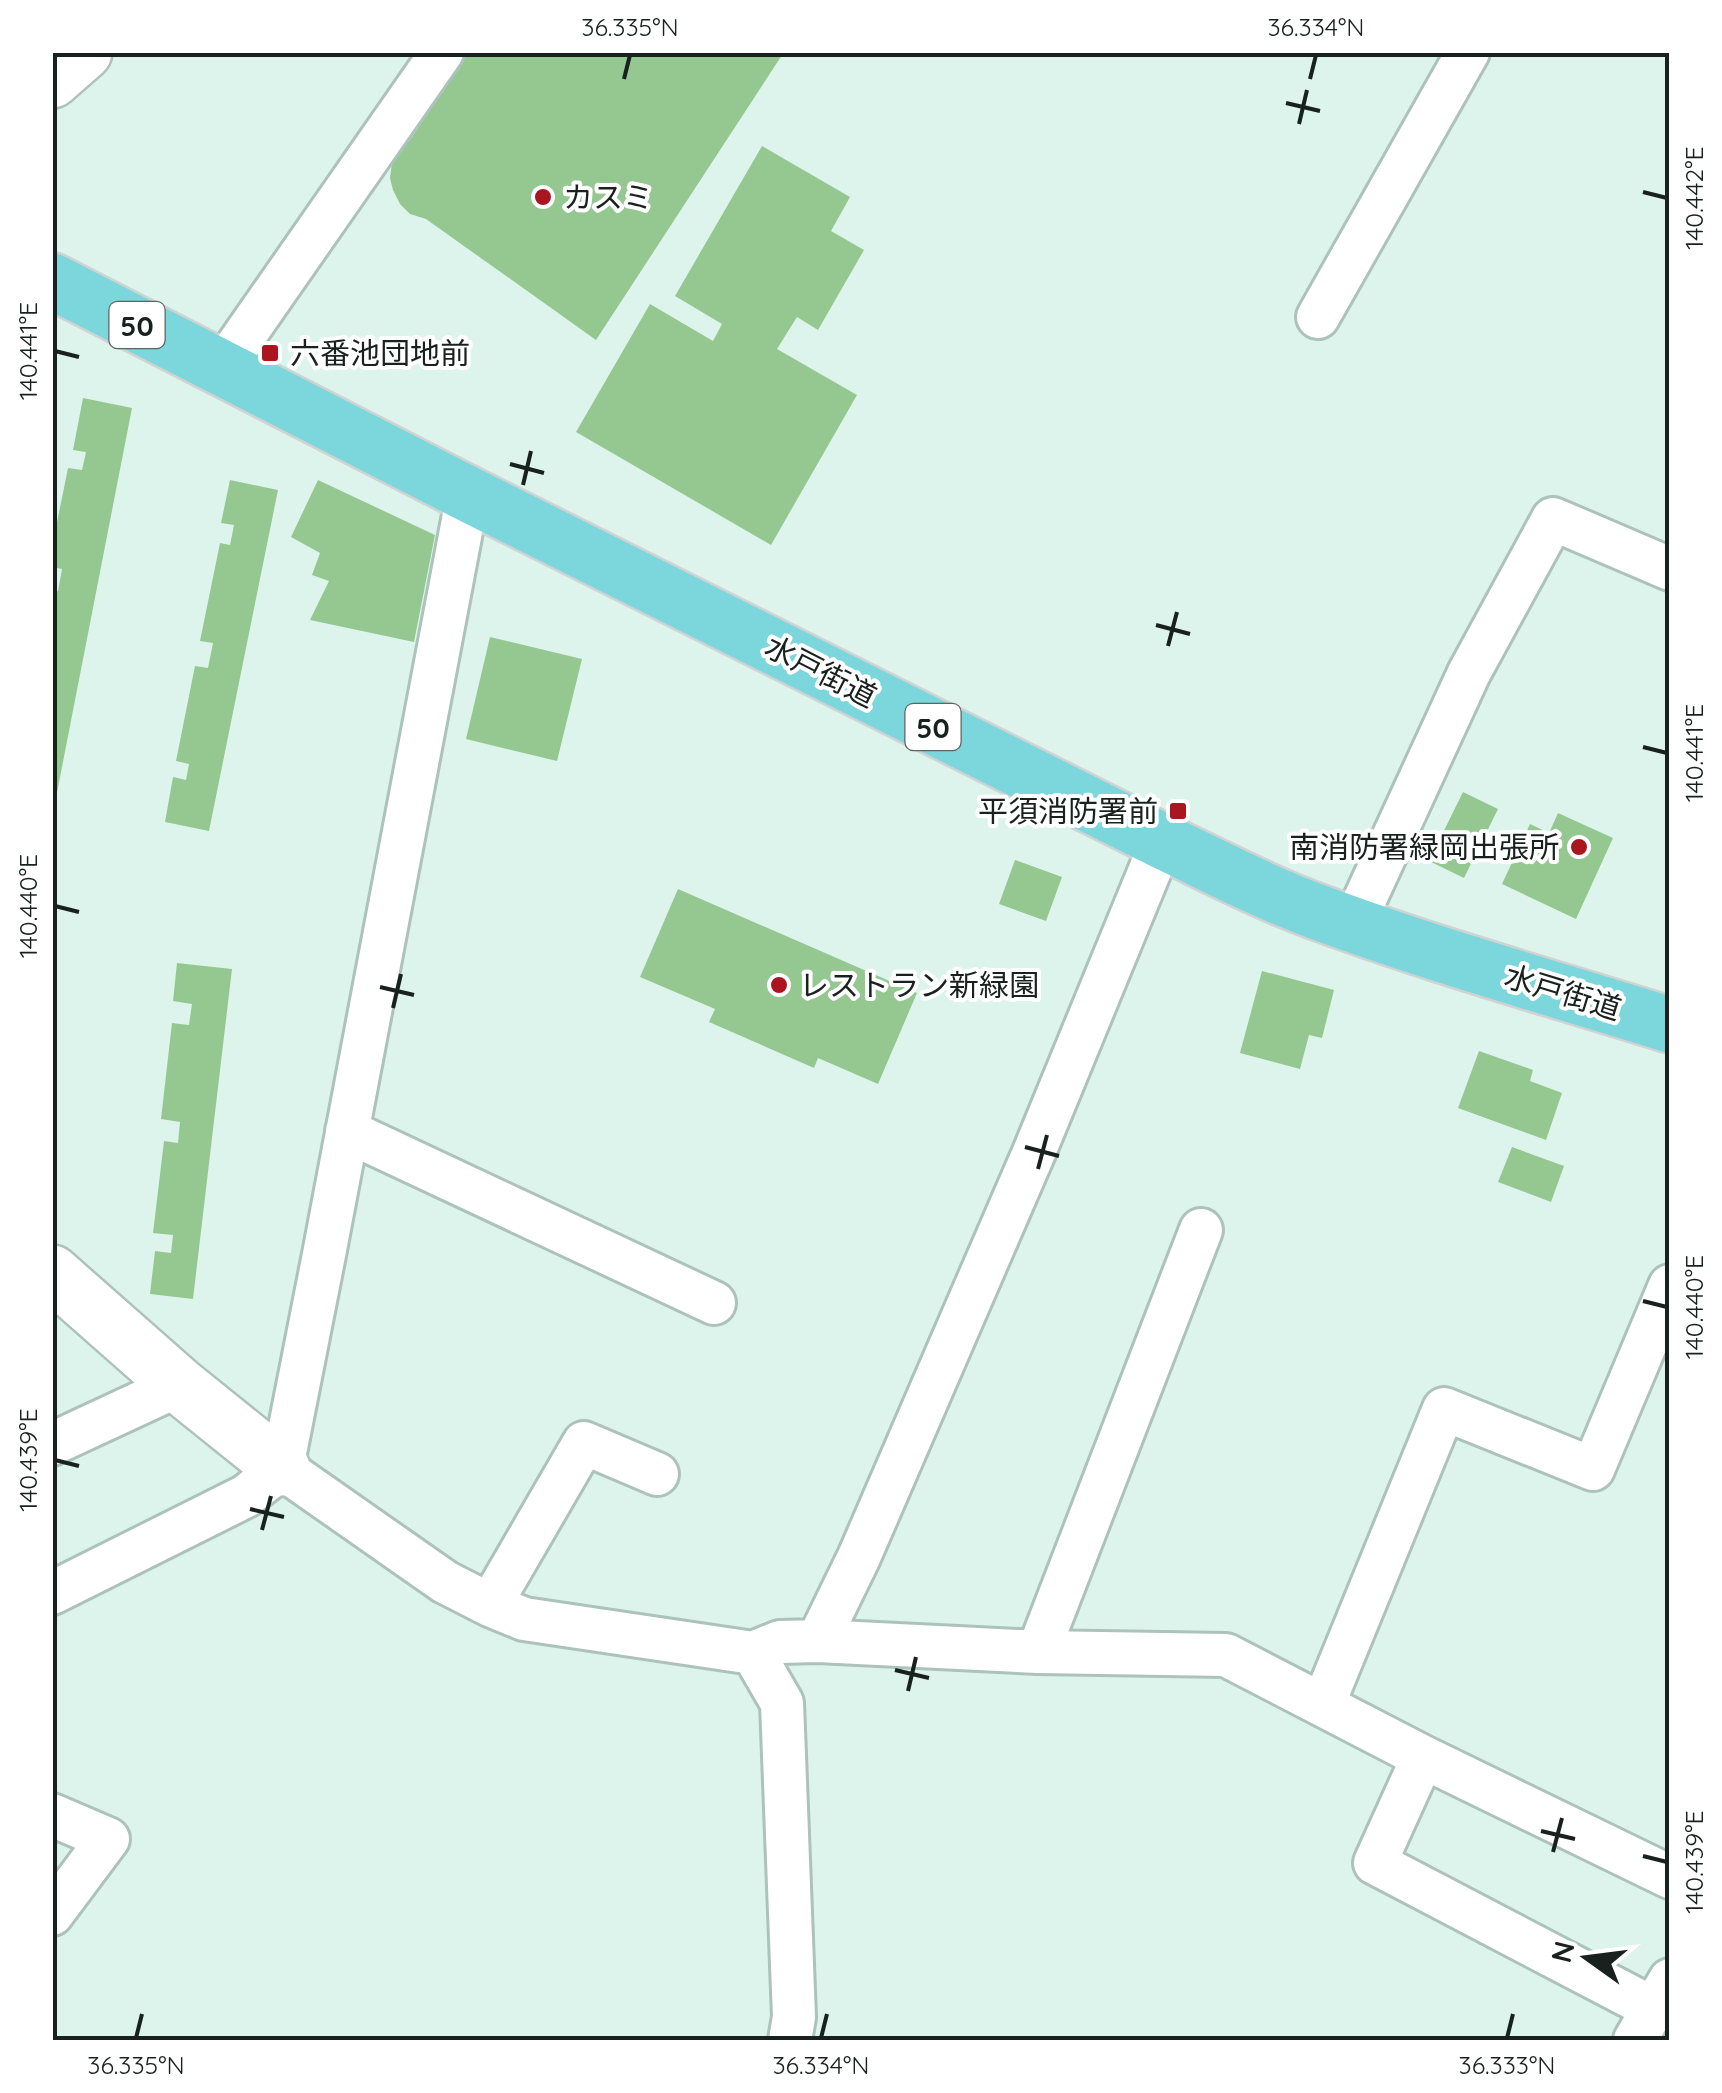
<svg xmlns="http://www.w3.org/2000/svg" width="1722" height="2093" viewBox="0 0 1722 2093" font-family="Quicksand,'Noto Sans JP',sans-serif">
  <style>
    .building { fill: #95c891 }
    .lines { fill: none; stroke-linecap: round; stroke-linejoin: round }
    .minor-casing { stroke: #acc2ba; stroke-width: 48 }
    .tertiary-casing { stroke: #acc2ba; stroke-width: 60 }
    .primary-casing { stroke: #d1d3d2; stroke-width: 60 }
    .minor { stroke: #fff; stroke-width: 42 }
    .tertiary { stroke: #fff; stroke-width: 55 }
    .primary { stroke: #7cd7dd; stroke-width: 55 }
    .ticks { fill: none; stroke: #18211e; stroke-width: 4 }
    .poi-dot { fill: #aa151f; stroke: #fff; stroke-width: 4 }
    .labels { text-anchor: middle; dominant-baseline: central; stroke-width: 8; stroke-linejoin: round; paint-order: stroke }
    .shield { fill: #fff; stroke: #5d6462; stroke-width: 2.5 }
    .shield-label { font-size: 28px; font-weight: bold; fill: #18211e }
    .poi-label { font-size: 30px; fill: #18211e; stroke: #fff; text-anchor: start }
    .street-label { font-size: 30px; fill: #18211e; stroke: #fff }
    .neatline { fill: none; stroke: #18211e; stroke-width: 4 }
    .ticks-label { font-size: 25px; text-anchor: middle; fill: #18211e }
  </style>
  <rect width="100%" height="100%" fill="#ddf4ec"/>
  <path class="building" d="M 468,52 L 784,52 L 596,340 L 426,219 L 410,214 L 400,204 L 393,190 L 390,178 L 392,162 L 398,151 L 410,140 Z
    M 762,146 L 850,197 L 831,231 L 864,250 L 818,330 L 797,317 L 777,349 L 857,395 L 771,545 L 576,432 L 650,304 L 713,341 L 722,324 L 675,296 Z
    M 83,398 L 132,408 L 54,808 L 52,808 L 52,590 L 58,591 L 62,569 L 52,567 L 52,547 L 68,468 L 82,470 L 86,452 L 73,450 Z
    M 230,480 L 278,490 L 209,831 L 165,822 L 173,777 L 186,780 L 189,764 L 176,761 L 195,666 L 208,668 L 213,643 L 200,641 L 220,543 L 230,545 L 234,525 L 221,523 Z
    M 318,480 L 435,535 L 414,642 L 310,620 L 329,581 L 312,575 L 320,553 L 291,537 Z
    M 490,637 L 582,659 L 557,761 L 466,739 Z
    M 1463,792 L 1498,809 L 1464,878 L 1429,861 Z
    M 1558,813 L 1613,838 L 1576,919 L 1502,884 L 1530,824 L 1549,833 Z
    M 1015,860 L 1062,877 L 1046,921 L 999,904 Z
    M 678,889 L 917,993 L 878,1084 L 818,1058 L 814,1068 L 709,1022 L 715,1009 L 640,977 Z
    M 177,963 L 232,969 L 193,1299 L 150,1294 L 155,1251 L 171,1253 L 173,1235 L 153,1233 L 164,1141 L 178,1143 L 180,1122 L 161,1119 L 172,1023 L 189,1025 L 192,1004 L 173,1001 Z
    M 1262,971 L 1334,990 L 1322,1038 L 1309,1035 L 1300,1069 L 1240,1053 Z
    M 1479,1051 L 1533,1070 L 1530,1081 L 1562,1093 L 1546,1140 L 1458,1108 Z
    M 1512,1147 L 1564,1166 L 1551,1202 L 1498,1182 Z"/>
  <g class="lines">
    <g class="minor-casing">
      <path id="minor" d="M 1318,317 L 1468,52
        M 221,369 L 442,52
        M 1353,925 L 1469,673 L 1553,519 L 1670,569
        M 347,1131 L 714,1303
        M 52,1444 L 179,1385
        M 282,1468 L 445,1582 L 490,1605 L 524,1619 L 753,1653 L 782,1703 L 794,2017 L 790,2040
        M 52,1593 L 246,1496 L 282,1468 C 347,1144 406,819 468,494
        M 490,1605 L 584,1443 L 657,1474
        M 818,1641 L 859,1557 L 1035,1150 L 1162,841
        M 1038,1652 L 1201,1230
        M 753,1653 L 780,1642 L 818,1641 L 1038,1652 L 1226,1655 L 1423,1757 L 1670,1877
        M 1323,1705 L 1444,1409 L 1593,1469 L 1670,1286
        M 1423,1757 L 1375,1863 L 1654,2009
        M 52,1815 L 108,1839 L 52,1914
        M 1635,2040 L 1670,1980"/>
    </g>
    <g class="tertiary-casing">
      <path id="tertiary" d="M 52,80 L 84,52
        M 52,1273 L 179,1385 L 282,1468"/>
    </g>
    <g class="primary-casing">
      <path id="primary" d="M 52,281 L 468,494 L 1162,841 C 1210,864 1257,889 1307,908 C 1426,953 1549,987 1670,1025"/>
    </g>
    <use href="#minor" class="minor"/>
    <use href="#tertiary" class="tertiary"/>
    <use href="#primary" class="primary"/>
  </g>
  <path class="ticks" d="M 624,79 L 630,55M 1310,79 L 1316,55M 1286,103 L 1320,111M 1299,124 L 1307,90M 1643,192 L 1667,198M 55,351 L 79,357M 510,464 L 544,473M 523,485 L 531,451M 1156,625 L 1190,634M 1168,646 L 1177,612M 1643,747 L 1667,753M 55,906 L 79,912M 380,987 L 414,995M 393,1008 L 401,974M 1025,1147 L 1059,1156M 1038,1169 L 1047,1135M 1643,1301 L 1667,1307M 55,1460 L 79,1466M 250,1509 L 284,1517M 262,1530 L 271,1496M 895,1670 L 929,1678M 908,1691 L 916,1657M 1541,1831 L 1575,1839M 1553,1852 L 1562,1818M 1643,1856 L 1667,1862M 136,2038 L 142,2014M 821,2038 L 827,2014M 1507,2038 L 1513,2014"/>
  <g class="poi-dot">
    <circle cx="543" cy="197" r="10"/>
    <rect x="260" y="343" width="20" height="20" rx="5"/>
    <rect x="1168" y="801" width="20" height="20" rx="5"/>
    <circle cx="1579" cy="847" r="10"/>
    <circle cx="779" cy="985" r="10"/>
  </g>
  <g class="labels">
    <g class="shield">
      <rect x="109.5" y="302" width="55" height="46" rx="8"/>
      <rect x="905.5" y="704" width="55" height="46" rx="8"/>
    </g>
    <g class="shield-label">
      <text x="137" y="325">50</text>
      <text x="933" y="727">50</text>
    </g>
    <g class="poi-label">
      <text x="563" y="197">カスミ</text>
      <text x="290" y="353">六番池団地前</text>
      <text x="1158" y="811" text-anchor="end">平須消防署前</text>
      <text x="1559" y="847" text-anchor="end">南消防署緑岡出張所</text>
      <text x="799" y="985">レストラン新緑園</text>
    </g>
    <g class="street-label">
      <text transform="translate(821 671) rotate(27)">水戸街道</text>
      <text transform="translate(1563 992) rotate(17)">水戸街道</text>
    </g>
  </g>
  <rect width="1722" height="2093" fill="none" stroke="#ffffff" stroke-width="110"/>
  <g transform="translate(1587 1958) rotate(284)" stroke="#ffffff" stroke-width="8" paint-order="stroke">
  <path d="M0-8L18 38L0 25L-18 38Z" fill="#18211e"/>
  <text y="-15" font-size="28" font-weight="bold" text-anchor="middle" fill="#18211e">N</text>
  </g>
  <rect x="55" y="55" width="1612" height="1983" class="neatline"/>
  <g class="ticks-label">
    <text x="630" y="36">36.335°N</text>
    <text x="1316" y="36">36.334°N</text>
    <text transform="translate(1694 198) rotate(-90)" y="9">140.442°E</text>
    <text transform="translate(28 351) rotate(-90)" y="9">140.441°E</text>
    <text transform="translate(1694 753) rotate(-90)" y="9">140.441°E</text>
    <text transform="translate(28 906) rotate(-90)" y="9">140.440°E</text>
    <text transform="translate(1694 1307) rotate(-90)" y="9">140.440°E</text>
    <text transform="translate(28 1460) rotate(-90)" y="9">140.439°E</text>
    <text transform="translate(1694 1862) rotate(-90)" y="9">140.439°E</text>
    <text x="136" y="2074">36.335°N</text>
    <text x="821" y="2074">36.334°N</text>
    <text x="1507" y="2074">36.333°N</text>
  </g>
</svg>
